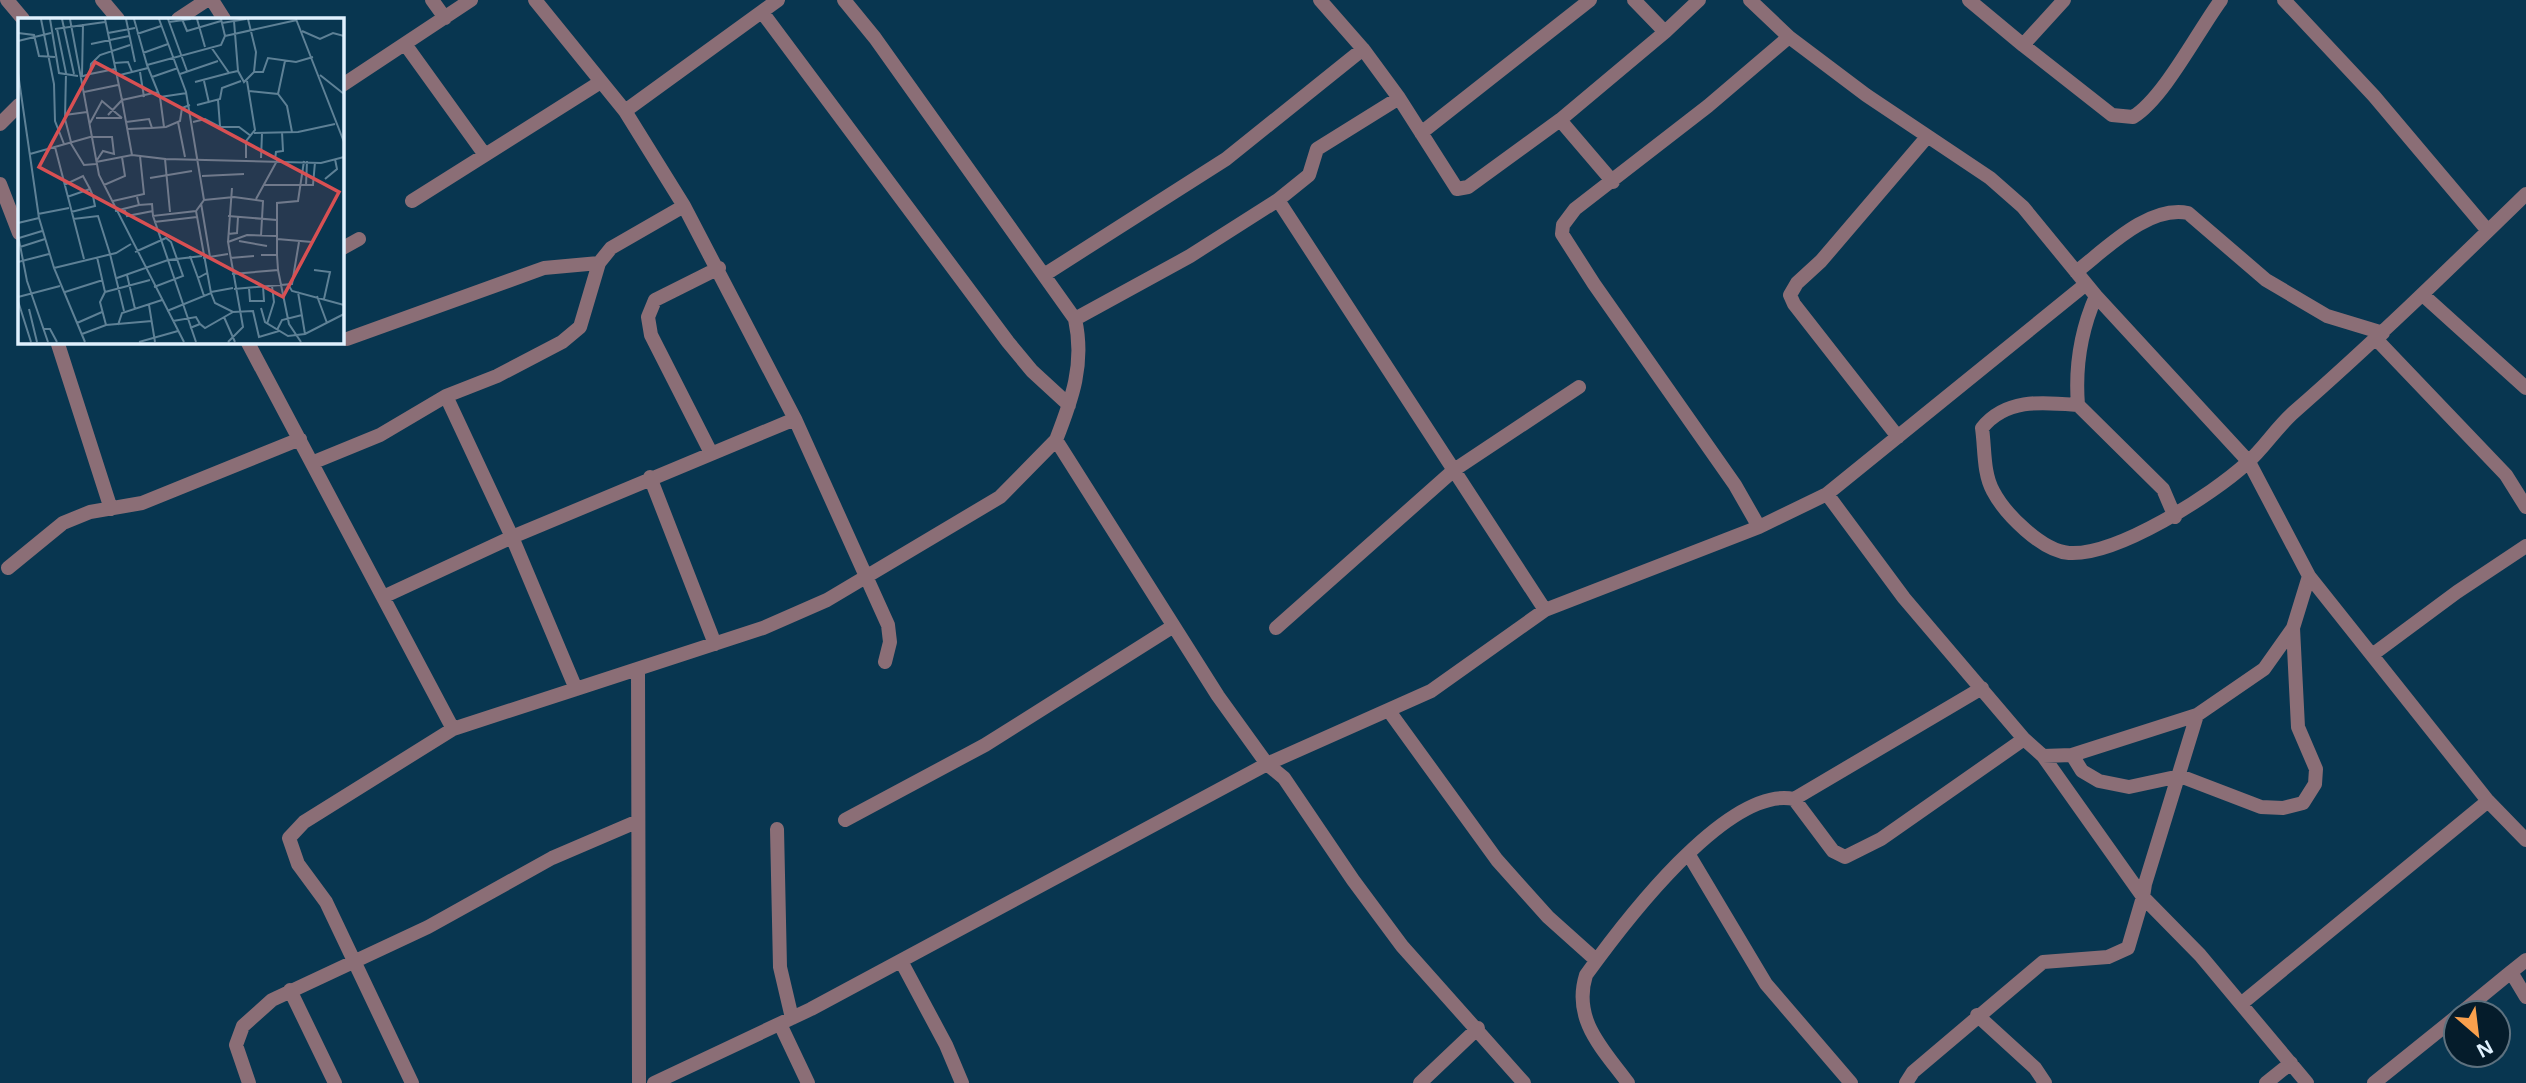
<svg xmlns="http://www.w3.org/2000/svg" width="2526" height="1083" viewBox="0 0 2526 1083" font-family="'Noto Sans',sans-serif">
  <style>
    .lines { fill: none; stroke-linecap: round; stroke-linejoin: round }
    .street { stroke: #8b6e76; stroke-width: 14 }
    .inset-road { fill: none; stroke: #5e8196; stroke-width: 2 }
    .view { fill: #d85053; fill-opacity: 0.15; stroke: #d85053; stroke-width: 3.5 }
    .inset-edge { fill: none; stroke: #e0f1fe; stroke-width: 3.5 }
  </style>
  <rect width="100%" height="100%" fill="#083650"/>
  <g class="lines">
    <path class="street" d="M 7,0 L 23,19
      M 102,0 L 118,19
      M 212,0 L 224,19
      M 432,0 L 445,18
      M 844,0 L 875,38 L 1075,319
      M 1320,0 L 1363,49 L 1399,98
      M 1634,0 L 1665,32
      M 1750,0 L 1789,37 L 1866,95 L 1990,178 L 2023,207 L 2096,296 L 2249,462 L 2309,576 L 2488,801 L 2526,840
      M 1969,0 L 2023,45 L 2064,0
      M 2284,0 L 2374,96 L 2488,231
      M 762,12 L 1008,342 L 1032,371 L 1069,405
      M 178,19 L 207,0
      M 405,44 L 485,155
      M 2023,45 L 2112,115 L 2133,117 C 2164,98 2198,31 2221,0
      M 341,86 L 471,0
      M 625,111 L 778,0
      M 1560,120 L 1665,32 L 1699,0
      M 0,124 L 19,105
      M 1421,133 L 1590,0
      M 0,184 L 19,233
      M 1278,200 L 1545,610 L 1759,527 L 1827,494 L 2086,284
      M 412,201 L 599,83
      M 684,206 L 795,419 L 888,625 L 890,642 L 885,662
      M 341,249 L 359,239
      M 2076,272 C 2106,249 2148,205 2188,213 L 2266,280 L 2327,316 L 2383,333
      M 1044,275 L 1226,159 L 1363,49
      M 2423,295 L 2526,388
      M 2096,296 C 2081,330 2075,368 2078,405 C 2042,402 2006,398 1982,428 C 1985,448 1983,473 1993,491 C 2005,514 2042,551 2069,553 C 2117,556 2212,495 2247,463 C 2264,448 2276,428 2294,412 C 2374,342 2450,268 2526,194
      M 347,339 L 544,268 L 599,263
      M 2377,340 L 2506,475 L 2526,507
      M 57,341 L 111,509
      M 247,341 L 453,729 L 304,822 L 289,838 L 298,864 L 326,902 L 412,1083
      M 446,396 L 512,537 L 576,689 L 763,628 L 827,600 L 1000,497 L 1056,440
      M 2078,405 L 2163,489 L 2175,517
      M 1898,437 L 1794,304 L 1790,295 L 1797,283 L 1821,261 L 1927,137
      M 711,453 L 651,335 L 648,317 L 655,300 L 719,268
      M 314,462 L 380,435 L 446,396 L 497,376 L 562,342 L 580,327 L 599,263 L 611,248 L 684,206 L 625,111 L 535,0
      M 650,477 L 715,644
      M 1827,494 L 1904,598 L 2024,739 L 2043,756 L 2143,897 L 2145,884 L 2197,715
      M 1759,527 L 1735,485 L 1594,284 L 1562,234 L 1563,225 L 1575,209 L 1708,106 L 1789,37
      M 8,568 L 63,523 L 90,512 L 142,503 L 300,439
      M 383,597 L 512,537 L 795,419
      M 1276,628 L 1454,470 L 1579,387
      M 2372,655 L 2457,592 L 2526,546
      M 638,670 L 639,1083
      M 1389,711 L 1497,860 L 1548,917 L 1596,960
      M 453,729 L 576,689
      M 2072,755 L 2082,771 L 2099,781 L 2129,787 L 2180,776 L 2261,807 L 2283,808 L 2303,803 L 2315,784 L 2316,769 L 2298,727 L 2293,628
      M 2043,756 L 2072,755 L 2197,715 L 2264,669 L 2293,628 L 2309,576
      M 1794,799 L 1982,688
      M 845,820 L 985,745 L 1172,627
      M 777,829 L 780,967 L 792,1018
      M 1689,855 L 1766,984 L 1851,1083
      M 2143,897 L 2200,955 L 2307,1083
      M 2526,960 L 2511,972 L 2526,997
      M 901,961 L 946,1045 L 962,1083
      M 290,990 L 335,1083
      M 2241,1004 L 2488,801
      M 2461,1013 L 2511,972
      M 1977,1015 L 2035,1068 L 2045,1083
      M 780,1024 L 808,1083
      M 249,1083 L 236,1045 L 243,1026 L 272,1000 L 428,927 L 552,858 L 636,822
      M 654,1083 L 811,1009 L 1267,764 L 1431,691 L 1545,610
      M 1420,1083 L 1478,1028
      M 1524,1083 L 1402,946 L 1353,880 L 1284,778 L 1267,764 L 1218,696 L 1056,440 C 1072,399 1085,364 1075,319 L 1190,256 L 1278,200 L 1309,175 L 1317,149 L 1399,98 L 1457,189 L 1468,187 L 1560,120 L 1613,182
      M 1628,1083 C 1603,1049 1572,1020 1586,975 C 1622,925 1727,785 1794,799 L 1833,851 L 1845,857 L 1881,839 L 2024,739
      M 1906,1083 L 1913,1072 L 2043,962 L 2108,957 L 2128,948 L 2143,897
      M 2266,1083 L 2291,1063
      M 2374,1083 L 2456,1017"/>
  </g>
  <g transform="translate(18 18)">
    <rect width="326" height="326" fill="#083650"/>
    <path class="inset-road" d="M 23,1 L 36,66 L 37,103 L 46,126M 32,1 L 41,55 L 60,58M 44,1 L 56,56M 52,1 L 81,157 L 166,324M 87,1 L 104,82 L 140,74M 108,1 L 117,44M 116,1 L 129,47 L 203,27 L 207,18 L 203,1M 150,1 L 169,53M 164,1 L 169,13 L 203,3M 179,1 L 187,29M 230,1 L 238,34 L 236,54M 278,1 L 326,124M 216,3 L 220,53M 151,4 L 173,1M 204,5 L 228,1M 37,11 L 87,4M 39,11 L 48,55 L 47,101 L 53,124M 284,13 L 302,21 L 315,15 L 326,18M 0,15 L 16,17 L 21,38 L 37,39M 90,15 L 117,10M 119,16 L 143,8M 207,18 L 279,2M 0,23 L 33,15M 73,26 L 111,18M 193,29 L 211,55 L 220,53 L 226,64 L 236,54 L 245,54 L 250,40 L 278,44 L 295,39M 125,35 L 150,26M 96,45 L 110,44 L 114,54M 129,47 L 142,79 L 146,109M 122,54 L 126,79M 0,55 L 21,200 L 36,250 L 67,324M 72,56 L 97,51M 162,56 L 200,43M 302,57 L 326,76M 64,58 L 65,6M 98,58 L 130,50M 62,59 L 72,56 L 73,46 L 82,37 L 112,27M 134,59 L 160,50M 186,63 L 191,85M 177,64 L 211,55M 231,73 L 260,76 L 269,88 L 274,114M 66,74 L 100,67M 260,76 L 267,43M 142,79 L 169,75M 200,82 L 202,108M 179,87 L 202,81 L 204,70 L 223,63M 47,97 L 69,94M 90,97 L 104,82 L 114,137M 78,100 L 104,100M 108,104 L 131,101 L 134,110 L 148,109 L 162,103 L 164,90 L 172,87M 160,104 L 167,139M 175,104 L 187,101 L 202,109 L 221,109 L 233,118M 72,105 L 84,83 L 104,100M 109,111 L 133,110M 236,115 L 280,114 L 317,106M 52,124 L 66,147 L 78,146M 37,129 L 66,241M 12,136 L 72,119 L 94,119 L 96,136 L 85,133 L 79,142M 228,140 L 228,123 L 237,112 L 229,63M 243,140 L 244,116M 147,141 L 303,145 L 326,139M 257,141 L 258,134 L 265,133 L 264,114M 78,144 L 114,137 L 147,141 L 152,194M 184,158 L 226,156M 132,160 L 174,153M 307,161 L 319,151 L 317,141M 46,167 L 65,158 L 72,171M 86,167 L 107,158 L 104,139M 246,167 L 295,167 L 297,144M 288,168 L 289,143M 49,179 L 72,171 L 75,178 L 77,188 L 53,194M 119,179 L 121,187 L 134,186 L 135,198 L 178,193 L 186,182 L 168,74 L 141,1M 238,181 L 260,141M 186,182 L 216,179 L 245,183 L 243,218M 95,183 L 126,176 L 122,138M 183,185 L 192,239M 106,190 L 109,198 L 135,193M 97,193 L 121,187M 178,193 L 193,275M 20,196 L 51,190M 135,198 L 178,324M 210,198 L 259,202M 55,201 L 80,198 L 92,236M 136,204 L 179,199M 0,205 L 21,200M 210,216 L 219,215 L 220,199M 0,217 L 9,263 L 30,324M 1,220 L 24,213M 259,221 L 294,224M 221,223 L 249,228M 210,224 L 214,170M 2,229 L 27,221M 117,234 L 148,220 L 153,224 L 165,258 L 136,269M 92,236 L 106,293M 259,237 L 259,185 L 280,183 L 286,143M 172,238 L 180,260M 79,239 L 87,274 L 82,284 L 88,307M 185,240 L 210,236M 212,240 L 236,238M 0,244 L 31,236M 36,250 L 98,235 L 113,226M 260,252 L 271,306 L 283,324M 296,252 L 312,254 L 306,281M 214,256 L 260,252 L 259,237 L 243,237M 109,257 L 117,291M 99,260 L 150,242 L 184,238M 271,268 L 274,273 L 326,287M 231,270 L 232,283 L 246,283 L 245,268M 216,271 L 274,266 L 281,224M 47,274 L 85,262M 87,274 L 132,262M 193,274 L 215,270M 280,274 L 287,316M 186,278 L 180,260 L 189,255M 299,278 L 309,305M 0,279 L 42,268M 0,283 L 13,324M 131,287 L 137,324M 243,290 L 247,304 L 270,318 L 287,316 L 326,296M 11,291 L 19,324M 149,293 L 193,275 L 197,285 L 215,294 L 235,293 L 241,319 L 261,313M 206,299 L 217,324M 155,303 L 178,299 L 182,306M 59,305 L 84,294M 249,306 L 256,284 L 254,268M 100,307 L 104,295 L 144,282M 172,310 L 182,306 L 187,310 L 215,294M 25,311 L 32,311 L 39,324M 259,312 L 264,302 L 284,297M 64,316 L 88,307 L 134,303M 121,324 L 160,313M 210,324 L 225,309 L 210,224 L 229,217 L 259,218"/>
    <path class="view" d="M 77,44 L 321,174 L 265,279 L 21,149 Z"/>
    <rect width="326" height="326" class="inset-edge"/>
  </g>
  <g transform="translate(2477 1034) rotate(152)"><circle r="33" fill="#051c2b" stroke="#5d717f" stroke-width="2"/>
  <path d="M0-5L12 26L0 18L-12 26Z" fill="#f9a04d"/>
  <text y="-10" font-size="19" font-weight="bold" text-anchor="middle" fill="#e0f1fe">N</text>
  </g>
</svg>
